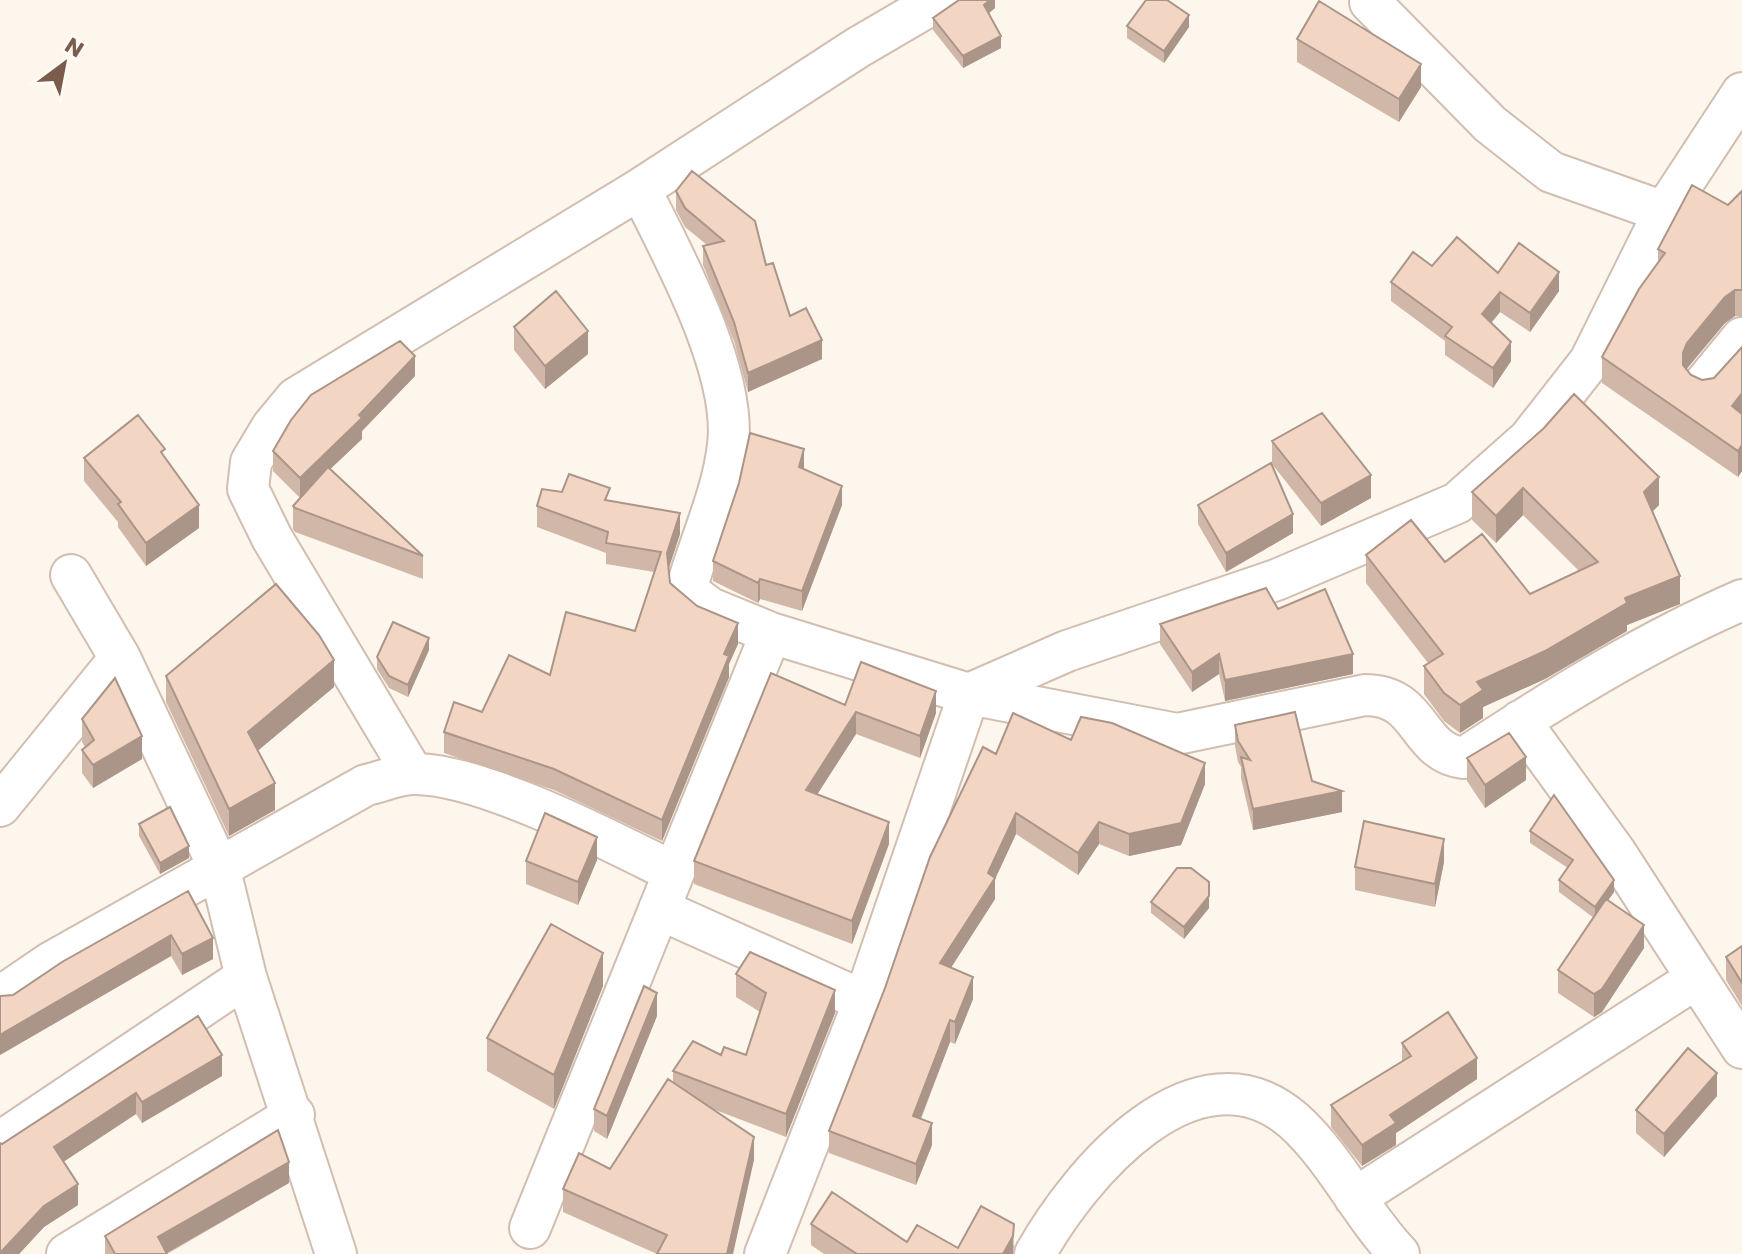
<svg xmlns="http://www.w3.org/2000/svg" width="1742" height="1254" viewBox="0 0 1742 1254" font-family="Poppins,sans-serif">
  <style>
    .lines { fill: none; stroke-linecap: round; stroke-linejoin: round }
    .street-casing { stroke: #d1beb0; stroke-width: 44 }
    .street { stroke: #fff; stroke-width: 40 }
    .wall { fill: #d1b7a8 }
    .shaded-wall { fill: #aa9588 }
    .building { fill: #f3d5c3; stroke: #aa9588; stroke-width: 2 }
  </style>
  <rect width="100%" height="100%" fill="#fdf6ec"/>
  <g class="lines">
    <g class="street-casing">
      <path id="street" d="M 1370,2 L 1490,124 L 1551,172 L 1664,212
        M 640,189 C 673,255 737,371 728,445 C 723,491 702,536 689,580 L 690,593 L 710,608 L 771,633
        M 1705,383 L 1742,338
        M 71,575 L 120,658 L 220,870 L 246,977 L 336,1254
        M 1520,721 L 1616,853 L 1742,1048
        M 413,774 L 272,538 L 248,489 L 251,462 L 272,427 L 296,398 L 640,189 L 857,48 L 939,0
        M 0,806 L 120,658
        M 659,909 L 864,1001
        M 0,997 L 50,963 L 366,785 C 381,782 398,774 414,774 C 480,773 611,841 673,872
        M 0,1142 L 246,977
        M 1355,1198 L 1697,978
        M 530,1228 L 771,633 L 969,694 L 1177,734 L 1365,695 C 1423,695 1416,753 1464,758 C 1552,700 1645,642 1742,600
        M 67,1254 L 294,1115
        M 765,1254 L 864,1001 L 969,694 L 1067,651 L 1276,580 L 1457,503 L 1529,439 L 1590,361 L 1664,212 L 1742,93
        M 1035,1254 C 1079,1175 1196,1035 1294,1121 C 1336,1159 1360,1213 1399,1254"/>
    </g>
    <use href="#street" class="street"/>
  </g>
  <path class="wall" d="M 995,0 L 995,8 L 989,13 L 1001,48 L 963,68 L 933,30 L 933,18 Z
    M 1127,26 L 1189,27 L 1164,63 L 1127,38 Z
    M 1297,39 L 1421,87 L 1399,122 L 1297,62 Z
    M 676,191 L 766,265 L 790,316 L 822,359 L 748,392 L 734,341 L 703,265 L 703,246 L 707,245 L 685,227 L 676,210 Z
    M 1742,191 L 1742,316 L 1735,316 L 1725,323 L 1687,369 L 1691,375 L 1702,380 L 1714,378 L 1742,347 L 1742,471 L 1738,477 L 1602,383 L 1602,357 L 1658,262 L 1658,249 L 1728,205 Z
    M 1432,266 L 1498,273 L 1559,291 L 1530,332 L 1500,312 L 1491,323 L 1511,361 L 1493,388 L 1445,355 L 1445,341 L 1391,301 L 1391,282 Z
    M 514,327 L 588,354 L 545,389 L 514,350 Z
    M 415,376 L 362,431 L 362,439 L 330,469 L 423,556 L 423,579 L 295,532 L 293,529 L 293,506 L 300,498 L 273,471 L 273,451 Z
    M 1544,428 L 1659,505 L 1653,511 L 1680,604 L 1627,625 L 1627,631 L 1545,679 L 1483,707 L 1483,718 L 1460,733 L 1444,721 L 1424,694 L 1424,666 L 1428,663 L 1366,583 L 1366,555 L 1445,562 L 1530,594 L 1579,571 L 1523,515 L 1496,543 L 1472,520 L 1472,492 Z
    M 1272,441 L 1371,498 L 1321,526 L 1272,464 Z
    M 84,458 L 165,458 L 199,528 L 146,566 L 118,527 L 118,522 L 84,481 Z
    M 804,470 L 842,505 L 802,611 L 760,599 L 758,603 L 713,581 L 713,561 Z
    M 610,501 L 680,534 L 668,569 L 670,583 L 738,644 L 729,664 L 729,677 L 662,841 L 554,790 L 444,753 L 444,732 L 635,631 L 654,572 L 606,564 L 606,553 L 537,527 L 537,506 Z
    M 1198,505 L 1293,533 L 1226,572 L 1198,524 Z
    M 1278,609 L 1353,674 L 1225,701 L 1219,674 L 1192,692 L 1160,644 L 1160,624 Z
    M 429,650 L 408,697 L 389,688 L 377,669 L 377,657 Z
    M 166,676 L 334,687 L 258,750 L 275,810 L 229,836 L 166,702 Z
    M 845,705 L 936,713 L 920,758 L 856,734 L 817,794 L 889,844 L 852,944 L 694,884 L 694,861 Z
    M 82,719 L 142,759 L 93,788 L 82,773 L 82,750 L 85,747 L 82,742 Z
    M 1235,725 L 1312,781 L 1342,812 L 1253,830 L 1241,778 L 1241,767 L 1238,762 L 1235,746 Z
    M 1071,740 L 1205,784 L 1181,845 L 1129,856 L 1099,844 L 1078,875 L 1016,834 L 995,879 L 995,899 L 951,967 L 973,999 L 955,1044 L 950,1042 L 921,1119 L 932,1145 L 916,1185 L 829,1153 L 829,1131 L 996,754 Z
    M 1467,758 L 1526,780 L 1485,808 L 1467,781 Z
    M 1554,795 L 1614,892 L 1608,900 L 1644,948 L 1602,1012 L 1594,1017 L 1558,993 L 1558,970 L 1594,918 L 1559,892 L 1559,880 L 1568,868 L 1530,843 L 1530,831 Z
    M 139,824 L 189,858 L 160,874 L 139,836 Z
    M 597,860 L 578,905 L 526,884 L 526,861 Z
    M 1444,862 L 1435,907 L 1355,890 L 1355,867 Z
    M 188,891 L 213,959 L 182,975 L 171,956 L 0,1055 L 0,996 L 13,995 Z
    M 1151,902 L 1209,908 L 1184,939 L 1151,913 Z
    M 1742,946 L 1742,1006 L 1726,980 L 1726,957 Z
    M 736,974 L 835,1013 L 786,1137 L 710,1108 L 754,1160 L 657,1254 L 563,1212 L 563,1189 L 610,1169 L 673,1083 L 673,1071 L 721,1055 L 746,1055 L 760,1012 L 736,997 Z
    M 603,986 L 554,1109 L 487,1071 L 487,1038 Z
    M 198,1016 L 222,1076 L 142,1123 L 136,1114 L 63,1162 L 78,1205 L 44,1227 L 19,1254 L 0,1254 L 2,1144 Z
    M 657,1016 L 607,1139 L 594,1131 L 594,1109 Z
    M 1402,1043 L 1477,1079 L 1396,1133 L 1396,1145 L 1362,1166 L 1331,1127 L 1331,1105 L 1402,1062 Z
    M 1717,1096 L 1664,1157 L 1636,1133 L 1636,1110 Z
    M 289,1183 L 167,1254 L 105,1254 L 105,1236 Z
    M 811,1224 L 907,1242 L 958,1248 L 1014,1245 L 1013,1254 L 824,1254 L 811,1245 Z"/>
  <path class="shaded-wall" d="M 990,0 L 995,0 L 995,8 L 984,17 L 984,5 Z
    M 1189,15 L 1189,27 L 1164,63 L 1164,51 Z
    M 1001,36 L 1001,48 L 963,68 L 963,56 Z
    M 1421,64 L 1421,87 L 1399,122 L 1399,99 Z
    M 1559,272 L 1559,291 L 1530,332 L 1530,313 Z
    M 1735,290 L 1735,316 L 1725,323 L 1687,368 L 1683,378 L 1683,353 L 1687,343 L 1725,297 Z
    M 1500,292 L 1500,312 L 1482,334 L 1482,314 Z
    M 588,331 L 588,354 L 545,389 L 545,366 Z
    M 822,340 L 822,359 L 748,392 L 748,373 Z
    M 1511,342 L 1511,361 L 1493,388 L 1493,368 Z
    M 415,356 L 415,376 L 362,431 L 362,439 L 300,498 L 300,478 Z
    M 1742,393 L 1742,419 L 1732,406 Z
    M 1742,445 L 1742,471 L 1738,477 L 1738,451 Z
    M 804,449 L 804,469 L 799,487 L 799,467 Z
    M 1371,475 L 1371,498 L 1321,526 L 1321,503 Z
    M 1659,477 L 1659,505 L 1644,520 L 1644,492 Z
    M 842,486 L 842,505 L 802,611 L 802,591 Z
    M 1523,488 L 1523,515 L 1496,543 L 1496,516 Z
    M 199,505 L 199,528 L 146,566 L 146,543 Z
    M 680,513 L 680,534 L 667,574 L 667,553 Z
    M 1293,514 L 1293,533 L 1226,572 L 1226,553 Z
    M 1680,576 L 1680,604 L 1627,625 L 1627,631 L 1545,679 L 1483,707 L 1483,718 L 1460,733 L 1460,705 L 1477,682 L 1625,598 Z
    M 760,579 L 760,599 L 758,603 L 758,583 Z
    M 738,623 L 738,644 L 729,664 L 729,677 L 662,841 L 662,820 L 724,654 Z
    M 429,638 L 429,650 L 408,697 L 408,685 Z
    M 1219,654 L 1219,674 L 1192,692 L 1192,672 Z
    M 1353,654 L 1353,674 L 1225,701 L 1225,680 Z
    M 334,660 L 334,687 L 248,759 L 248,732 Z
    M 936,691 L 936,713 L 920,758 L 920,736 Z
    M 856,712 L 856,734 L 806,812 L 806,790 Z
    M 142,736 L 142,759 L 93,788 L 93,765 Z
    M 1526,757 L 1526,780 L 1485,808 L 1485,785 Z
    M 1205,763 L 1205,784 L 1181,845 L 1129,856 L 1129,834 Z
    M 275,783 L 275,810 L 229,836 L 229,809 Z
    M 1342,791 L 1342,812 L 1253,830 L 1253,809 Z
    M 1016,813 L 1016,834 L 995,879 L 995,899 L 940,985 L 940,963 L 988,873 Z
    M 889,822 L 889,844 L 852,944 L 852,921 Z
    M 1099,822 L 1099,844 L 1078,875 L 1078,853 Z
    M 597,837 L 597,860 L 578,905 L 578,882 Z
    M 1444,839 L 1444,862 L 1435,907 L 1435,884 Z
    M 189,846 L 189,858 L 160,874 L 160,863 Z
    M 1614,880 L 1614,892 L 1595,919 L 1595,907 Z
    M 1209,896 L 1209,908 L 1184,939 L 1184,927 Z
    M 1644,925 L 1644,948 L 1602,1012 L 1594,1017 L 1594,994 Z
    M 171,935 L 171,956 L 0,1055 L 0,1035 Z
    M 213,938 L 213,959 L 182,975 L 182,954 Z
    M 603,953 L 603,986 L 554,1109 L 554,1075 Z
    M 973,977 L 973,999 L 955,1044 L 955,1022 Z
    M 835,990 L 835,1013 L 786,1137 L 786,1114 Z
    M 657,993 L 657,1016 L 607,1139 L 607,1116 Z
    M 950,1020 L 950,1042 L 913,1138 L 913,1116 Z
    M 222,1055 L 222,1076 L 142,1123 L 142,1102 Z
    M 1477,1058 L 1477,1079 L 1396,1133 L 1396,1145 L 1362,1166 L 1362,1145 L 1390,1115 Z
    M 1717,1073 L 1717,1096 L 1664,1157 L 1664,1134 Z
    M 136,1093 L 136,1114 L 54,1168 L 54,1147 Z
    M 932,1123 L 932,1145 L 916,1185 L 916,1164 Z
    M 754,1137 L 754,1160 L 733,1254 L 727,1254 Z
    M 289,1162 L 289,1183 L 165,1254 L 158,1237 Z
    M 78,1184 L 78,1205 L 44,1227 L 19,1254 L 0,1254 L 44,1206 Z
    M 1014,1224 L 1013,1254 L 1003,1254 Z"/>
  <path class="building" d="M 959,0 L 990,0 L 984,5 L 1001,36 L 963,56 L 933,18 Z
    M 1146,0 L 1167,0 L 1189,15 L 1164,51 L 1127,26 Z
    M 1319,1 L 1421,64 L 1399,99 L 1297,39 Z
    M 692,171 L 755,221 L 766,265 L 773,263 L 790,316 L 806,308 L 822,340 L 748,373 L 734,322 L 703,246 L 724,241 L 685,208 L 676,191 Z
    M 1692,185 L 1728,205 L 1742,191 L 1742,290 L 1735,290 L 1725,297 L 1687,343 L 1683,353 L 1683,365 L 1691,375 L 1702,380 L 1714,378 L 1742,347 L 1742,393 L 1732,406 L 1742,414 L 1742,445 L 1738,451 L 1602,357 L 1639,289 L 1665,253 L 1658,249 Z
    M 1457,237 L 1498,273 L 1519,243 L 1559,272 L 1530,313 L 1500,292 L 1482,314 L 1511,342 L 1493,368 L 1445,336 L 1452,327 L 1391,282 L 1413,252 L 1432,266 Z
    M 556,291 L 588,331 L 545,366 L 514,327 Z
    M 400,341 L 415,356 L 359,415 L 362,418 L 300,478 L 273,451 L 291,420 L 311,395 Z
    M 1574,394 L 1659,477 L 1644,492 L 1680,576 L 1625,598 L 1627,603 L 1545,651 L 1477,682 L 1483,690 L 1460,705 L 1444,693 L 1424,666 L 1443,654 L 1366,555 L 1411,520 L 1445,562 L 1482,534 L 1530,594 L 1598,562 L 1523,488 L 1496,516 L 1472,492 L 1544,428 Z
    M 1322,413 L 1371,475 L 1321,503 L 1272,441 Z
    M 138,415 L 165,449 L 161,452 L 199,505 L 146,543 L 118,504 L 121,502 L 84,458 Z
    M 750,433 L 804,449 L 799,467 L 842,486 L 802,591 L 760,579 L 758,583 L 713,561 L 739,483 Z
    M 1271,463 L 1293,514 L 1226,553 L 1198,505 Z
    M 328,467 L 423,556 L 295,508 L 293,506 Z
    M 569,474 L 610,488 L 605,500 L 680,513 L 667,553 L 670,583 L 697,606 L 738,623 L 724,654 L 729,656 L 662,820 L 554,769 L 444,732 L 454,702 L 482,712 L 509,655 L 550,675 L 566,612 L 635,631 L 661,552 L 606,543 L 608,532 L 537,506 L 542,489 L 562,492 Z
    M 276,584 L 319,635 L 334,660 L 248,732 L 275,783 L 229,809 L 166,676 Z
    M 1266,588 L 1278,609 L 1325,589 L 1353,654 L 1225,680 L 1219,654 L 1192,672 L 1160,624 Z
    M 393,622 L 429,638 L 408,685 L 389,676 L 377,657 Z
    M 861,662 L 936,691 L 920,736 L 856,712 L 806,790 L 889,822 L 852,921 L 694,861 L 771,673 L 845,705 Z
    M 115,678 L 142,736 L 93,765 L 82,750 L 94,740 L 82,719 Z
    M 1295,712 L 1312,781 L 1342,791 L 1253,809 L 1241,757 L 1250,760 L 1238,741 L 1235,725 Z
    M 1013,713 L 1071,740 L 1081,717 L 1112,723 L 1205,763 L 1181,823 L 1129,834 L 1099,822 L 1078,853 L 1016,813 L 988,873 L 995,878 L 940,963 L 973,977 L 955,1022 L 950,1020 L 913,1116 L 932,1123 L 916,1164 L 829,1131 L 885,988 L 930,857 L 983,747 L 996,754 Z
    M 1509,733 L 1526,757 L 1485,785 L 1467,758 Z
    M 1554,795 L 1614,880 L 1595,907 L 1559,880 L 1573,860 L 1530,831 Z
    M 170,807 L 189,846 L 160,863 L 139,824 Z
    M 545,813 L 597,837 L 578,882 L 526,861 Z
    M 1364,821 L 1444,839 L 1435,884 L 1355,867 Z
    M 1177,868 L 1191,868 L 1209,882 L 1209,896 L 1184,927 L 1151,902 Z
    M 188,891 L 213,938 L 182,954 L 171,935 L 0,1035 L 0,996 L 13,995 L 62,962 Z
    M 1606,899 L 1644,925 L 1602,989 L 1594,994 L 1558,970 Z
    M 551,924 L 603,953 L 554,1075 L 487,1038 Z
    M 1742,946 L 1742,983 L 1726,957 Z
    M 750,952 L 835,990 L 786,1114 L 673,1071 L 693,1041 L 721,1055 L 724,1047 L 746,1055 L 766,993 L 736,974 Z
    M 644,986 L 657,993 L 607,1116 L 594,1109 Z
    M 1448,1012 L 1477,1058 L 1390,1115 L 1396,1123 L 1362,1145 L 1331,1105 L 1411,1056 L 1402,1043 Z
    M 198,1016 L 222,1055 L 142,1102 L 136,1093 L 54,1147 L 78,1184 L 44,1206 L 0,1253 L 0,1143 L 2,1144 Z
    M 1688,1048 L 1717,1073 L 1664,1134 L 1636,1110 Z
    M 668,1079 L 754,1137 L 727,1254 L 657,1254 L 667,1235 L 563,1189 L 579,1153 L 610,1169 Z
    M 278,1130 L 289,1162 L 158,1237 L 167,1254 L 115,1254 L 105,1236 Z
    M 832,1192 L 907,1242 L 917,1225 L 958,1248 L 981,1206 L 1014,1224 L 1013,1236 L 1003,1254 L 857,1254 L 811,1224 Z"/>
  <g transform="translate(64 64) rotate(32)" stroke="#fffaf3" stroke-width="6" paint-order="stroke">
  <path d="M0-6L14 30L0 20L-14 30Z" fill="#7a5c4d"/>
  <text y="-12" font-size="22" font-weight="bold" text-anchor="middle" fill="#7a5c4d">N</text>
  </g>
</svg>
